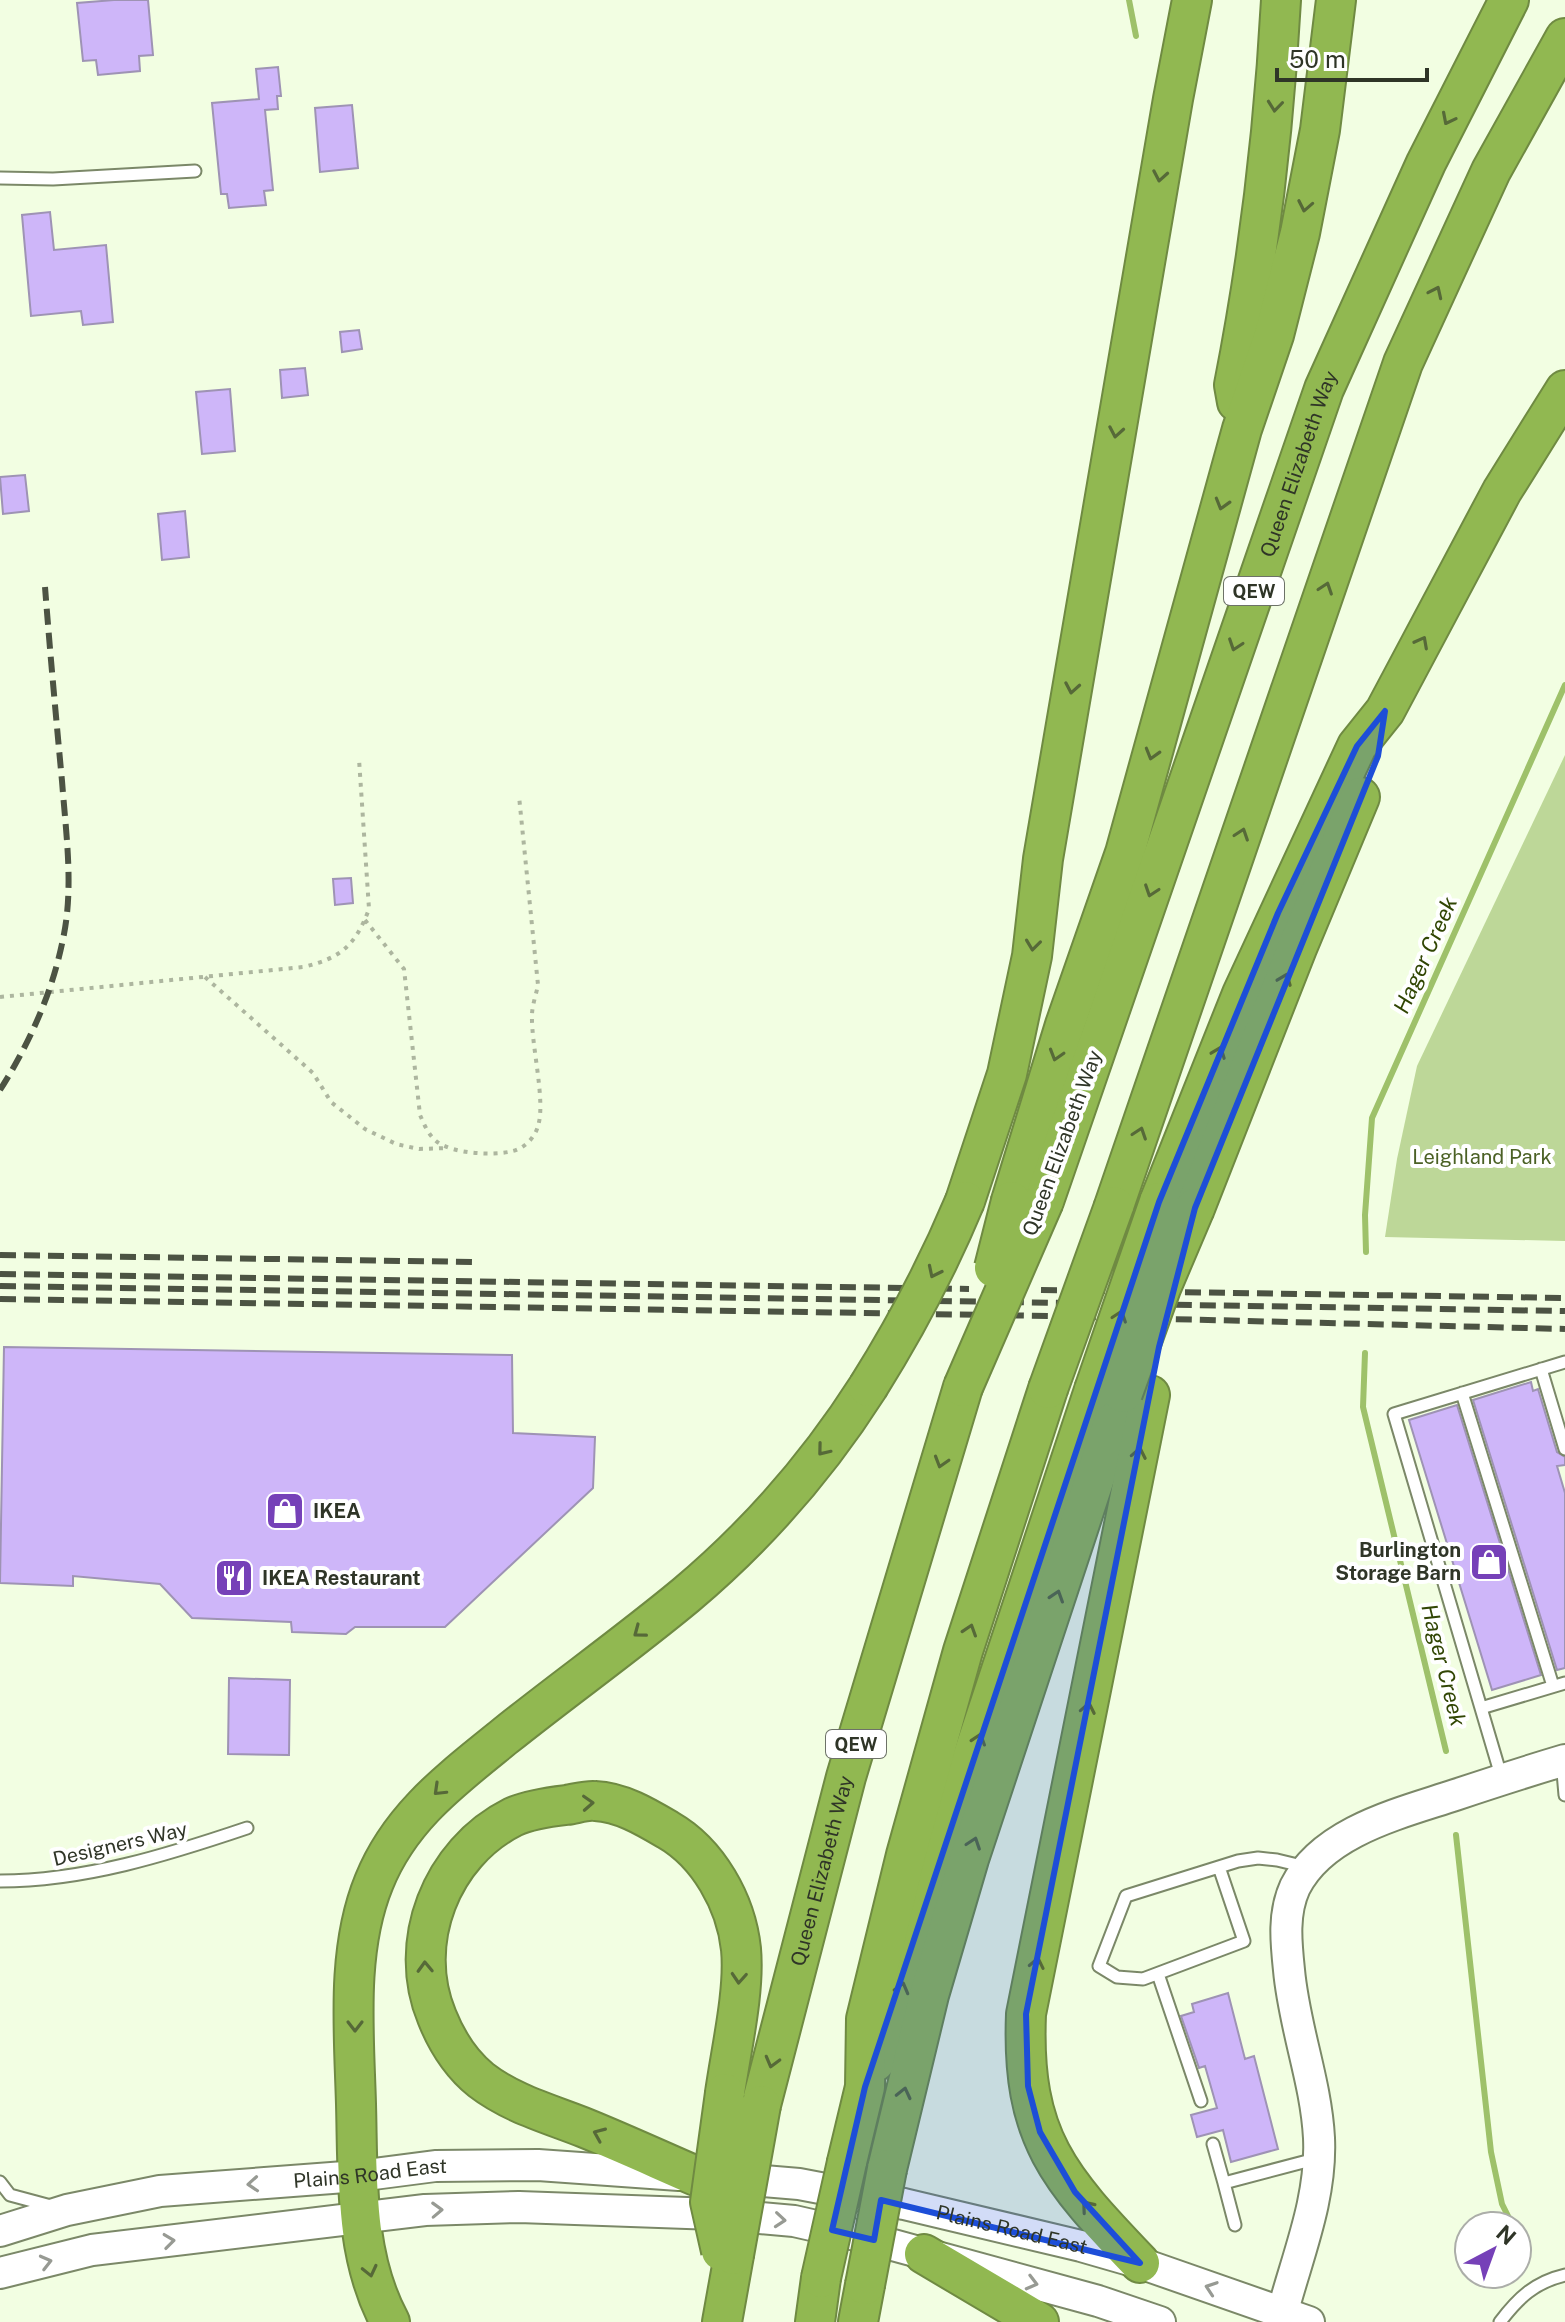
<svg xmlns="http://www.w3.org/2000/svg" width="1565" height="2322" viewBox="0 0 1565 2322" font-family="'Public Sans',sans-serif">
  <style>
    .green { fill: #bdd798 }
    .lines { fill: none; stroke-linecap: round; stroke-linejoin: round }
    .stream { stroke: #9ec16a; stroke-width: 6 }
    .building { fill: #ceb6f9; stroke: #9e93b4; stroke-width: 2 }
    .service-casing { stroke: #7b8868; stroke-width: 15 }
    .secondary-casing { stroke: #7b8868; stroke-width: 34 }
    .motorway-casing { stroke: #6f8a42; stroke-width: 42 }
    .path { stroke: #adb69f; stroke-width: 4; stroke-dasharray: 4 6; stroke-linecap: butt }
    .service { stroke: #fff; stroke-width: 11 }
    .secondary { stroke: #fff; stroke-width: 30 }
    .motorway { stroke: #91b851; stroke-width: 38 }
    .rail { stroke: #4c5343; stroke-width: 6; stroke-dasharray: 16 8; stroke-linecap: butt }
    .motorway-bridge-casing { stroke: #6f8a42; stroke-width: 42; stroke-linecap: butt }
    .motorway-bridge { stroke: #91b851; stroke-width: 38 }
    .oneway { stroke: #566938 }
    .oneway2 { stroke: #979a93 }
    .marked { fill: #1d4ed8; fill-opacity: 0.2; stroke: #1d4ed8; stroke-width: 6; stroke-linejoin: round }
    .labels { text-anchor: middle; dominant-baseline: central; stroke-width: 8; stroke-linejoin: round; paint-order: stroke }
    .shield { fill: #fff; stroke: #6d7268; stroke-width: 2 }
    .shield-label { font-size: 18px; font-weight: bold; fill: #2f3527 }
    .street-label { font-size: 20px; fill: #2f3527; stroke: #fff }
    .park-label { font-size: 20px; fill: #4b6125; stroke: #fff }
    .poi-label { font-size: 20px; font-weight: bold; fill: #2f3527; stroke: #fff; text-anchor: start }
    .water-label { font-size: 22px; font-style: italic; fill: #314604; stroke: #fff }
  </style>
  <rect width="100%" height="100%" fill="#f2fee2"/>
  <path class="green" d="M 1565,755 L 1565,1241 L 1385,1237 L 1397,1159 L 1417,1066 Z"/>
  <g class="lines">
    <path class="stream" d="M 1129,0 L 1136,36
      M 1366,1252 L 1365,1215 L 1372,1118 L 1565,685
      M 1365,1353 L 1363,1407 L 1446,1751
      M 1456,1835 L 1491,2152 L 1502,2204 L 1513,2226
      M 1517,2233 L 1523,2244"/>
  </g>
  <path class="building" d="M 114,0 L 148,0 L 153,55 L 139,56 L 140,71 L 98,75 L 96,60 L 83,61 L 77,3 Z
    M 278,67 L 281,96 L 277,96 L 278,109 L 265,110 L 273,190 L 264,191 L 266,205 L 229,208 L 227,194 L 221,194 L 212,103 L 259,99 L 256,69 Z
    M 352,105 L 358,168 L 320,172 L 315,108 Z
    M 50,212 L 54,250 L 106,245 L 113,322 L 83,325 L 81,311 L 31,316 L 22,215 Z
    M 359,330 L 362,349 L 342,352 L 340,332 Z
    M 305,368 L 308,395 L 282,398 L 280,370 Z
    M 230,389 L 235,451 L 202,454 L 196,392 Z
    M 25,475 L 29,511 L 3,514 L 0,477 Z
    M 185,511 L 189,557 L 162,560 L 158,514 Z
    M 351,878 L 353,903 L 335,905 L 333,879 Z
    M 4,1347 L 512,1355 L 513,1433 L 595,1437 L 593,1488 L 445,1627 L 355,1627 L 346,1634 L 292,1632 L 291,1622 L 192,1618 L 160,1584 L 73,1576 L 73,1586 L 0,1583 Z
    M 1531,1382 L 1533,1391 L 1538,1389 L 1557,1452 L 1565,1457 L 1565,1465 L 1557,1466 L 1565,1493 L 1565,1668 L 1557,1670 L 1473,1400 Z
    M 1457,1405 L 1541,1675 L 1492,1690 L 1409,1420 Z
    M 229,1678 L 290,1680 L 289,1755 L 228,1754 Z
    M 1228,1993 L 1245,2059 L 1254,2056 L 1278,2149 L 1231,2162 L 1223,2130 L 1197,2137 L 1191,2115 L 1217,2108 L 1205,2066 L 1199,2068 L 1181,2016 L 1194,2012 L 1192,2004 Z"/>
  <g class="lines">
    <g class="service-casing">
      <path id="service" d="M 0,178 L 53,179 L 195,171
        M 1541,1369 L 1565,1449
        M 1462,1393 L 1553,1686
        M 1481,1708 L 1565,1683
        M 1562,1761 L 1565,1795
        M 1502,1779 L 1394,1414 L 1565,1362
        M 1219,1867 L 1244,1941 L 1143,1979 L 1117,1977 L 1099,1966 L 1126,1896 L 1238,1861 L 1258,1858 L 1277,1860 L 1306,1867
        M 0,1881 C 84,1881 167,1855 247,1828
        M 1158,1974 L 1201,2101
        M 1213,2144 L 1224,2183 L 1315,2159
        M 0,2182 L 10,2195 L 51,2206
        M 1224,2183 L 1235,2225
        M 1500,2322 C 1518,2298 1535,2282 1565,2275"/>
    </g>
    <g class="secondary-casing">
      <g id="secondary">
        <path id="s1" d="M 727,2178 L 799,2184 L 904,2204 L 1081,2246 L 1140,2263 L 1309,2322"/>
        <path id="s2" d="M 0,2231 L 67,2210 L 160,2191 L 358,2176 L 435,2166 L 538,2165 L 679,2175"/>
        <path d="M 0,2273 L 92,2250 L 425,2210 L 519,2207 L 715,2214 L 794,2221 L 860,2236 L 1098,2301 L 1160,2322"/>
        <path d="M 1280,2322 C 1295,2261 1322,2202 1319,2138 C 1316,2081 1294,2027 1289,1970 C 1286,1942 1283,1913 1295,1887 C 1323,1831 1401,1813 1455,1795 C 1491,1783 1528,1771 1565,1760"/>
      </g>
    </g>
    <g class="motorway-casing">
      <g id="motorway">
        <path d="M 1237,402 L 1234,385 C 1259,258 1274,130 1281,0"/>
        <path d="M 965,1201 L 1007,1074 L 1032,956 L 1043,859 L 1173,99 L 1192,0"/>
        <path d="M 1011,1201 L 1065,1025 L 1125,853 L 1242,429 L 1274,335 L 1300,233 L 1320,130 L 1336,0"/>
        <path id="s3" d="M 1044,1201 L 1324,389 L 1426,163 L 1509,0"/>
        <path d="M 1159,1202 L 1242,994 L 1357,746 L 1385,711 L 1502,491 L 1565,390"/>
        <path d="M 1114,1206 L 1403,363 L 1491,171 L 1565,38"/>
        <path d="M 1195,1208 L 1297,948 L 1360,797"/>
        <path d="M 875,2062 L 894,2019 L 940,1854 L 1094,1390"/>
        <path id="s4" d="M 761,2105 L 846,1777 L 963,1387"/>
        <path d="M 847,2162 L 865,2087 L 866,2019 L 906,1855 L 963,1651 L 1048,1389"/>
        <path d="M 887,2169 L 929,1995 L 969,1859 L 1123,1393"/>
        <path d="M 696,2176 C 659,2160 622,2143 585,2128 C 550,2114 512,2104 481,2080 C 460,2063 447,2042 437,2017 C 406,1943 441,1853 513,1817 C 528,1810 549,1807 566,1805 C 575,1804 586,1800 595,1801 C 621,1802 646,1817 668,1830 C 708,1853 736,1902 741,1949 C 745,1991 731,2050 725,2093"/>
        <path d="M 924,2254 L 1039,2322"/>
        <path d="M 1140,2263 C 1059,2178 1021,2138 1026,2014 L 1150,1395"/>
        <path d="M 390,2322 C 354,2256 358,2177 356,2104 C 354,2032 346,1950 374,1882 C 400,1817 452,1779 505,1736 C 565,1688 627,1644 686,1595 C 756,1536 819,1464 868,1387"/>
        <path d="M 722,2322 L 734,2255"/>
        <path d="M 815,2322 L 821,2278"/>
        <path d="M 858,2322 L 865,2285"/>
      </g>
    </g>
    <path class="path" d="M 365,920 L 404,969 L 420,1115 C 424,1124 428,1134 436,1141 C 452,1154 494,1156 513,1151 C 525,1148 535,1137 538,1126 C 546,1101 531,1045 532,1015 C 532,1006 536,995 538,985 L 519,796
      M 205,977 L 313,1073 L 331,1102 L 365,1129 L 396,1144 L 419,1149 L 448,1148
      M 0,997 L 303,967 C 341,958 355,946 369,909 L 359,759"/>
    <use href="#service" class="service"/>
    <use href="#secondary" class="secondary"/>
    <use href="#motorway" class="motorway"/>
    <path class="rail" d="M 0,1090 C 29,1044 52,994 63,939 C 74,888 66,834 62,781 C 56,717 50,652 45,587
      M 0,1255 L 476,1262
      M 0,1274 L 969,1289
      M 0,1286 L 1565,1311
      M 1041,1290 L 1565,1298
      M 0,1299 L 1051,1316 L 1565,1329"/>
    <g class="motorway-bridge-casing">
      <path id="motorway-bridge" d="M 994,1268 L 1011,1201
        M 868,1387 C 907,1325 937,1268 965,1201
        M 963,1387 L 1044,1201
        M 1048,1389 L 1114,1206
        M 1094,1390 L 1159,1202
        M 1123,1393 L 1161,1288 L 1195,1208
        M 721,2251 L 710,2202 L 725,2093
        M 734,2255 L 761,2105
        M 821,2278 L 847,2162
        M 865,2285 L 887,2169"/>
    </g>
    <use href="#motorway-bridge" class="motorway-bridge"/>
  </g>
  <defs><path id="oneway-chevron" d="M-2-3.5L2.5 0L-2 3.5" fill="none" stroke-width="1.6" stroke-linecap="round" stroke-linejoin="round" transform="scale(2)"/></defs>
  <g class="oneway">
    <use href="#oneway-chevron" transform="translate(1275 106) rotate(96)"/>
    <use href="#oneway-chevron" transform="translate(1448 119) rotate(117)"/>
    <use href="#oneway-chevron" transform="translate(1160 176) rotate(100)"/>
    <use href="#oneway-chevron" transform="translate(1305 206) rotate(101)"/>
    <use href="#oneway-chevron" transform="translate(1436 292) rotate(-65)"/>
    <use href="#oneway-chevron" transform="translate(1116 432) rotate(100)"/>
    <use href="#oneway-chevron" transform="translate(1222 504) rotate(106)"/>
    <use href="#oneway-chevron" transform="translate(1326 588) rotate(-71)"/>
    <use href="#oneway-chevron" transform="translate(1422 642) rotate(-62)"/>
    <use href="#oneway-chevron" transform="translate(1235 645) rotate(109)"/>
    <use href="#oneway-chevron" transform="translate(1072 688) rotate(100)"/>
    <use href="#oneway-chevron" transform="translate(1152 754) rotate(106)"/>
    <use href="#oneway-chevron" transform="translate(1242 834) rotate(-71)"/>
    <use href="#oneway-chevron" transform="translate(1151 891) rotate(109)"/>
    <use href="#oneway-chevron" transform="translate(1033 945) rotate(97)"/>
    <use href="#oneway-chevron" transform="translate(1285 979) rotate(-69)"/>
    <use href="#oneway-chevron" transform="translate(1219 1052) rotate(-69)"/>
    <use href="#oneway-chevron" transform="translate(1056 1055) rotate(107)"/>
    <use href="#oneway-chevron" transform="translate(1140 1133) rotate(-71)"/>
    <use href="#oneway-chevron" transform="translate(934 1272) rotate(116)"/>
    <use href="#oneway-chevron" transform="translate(1120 1316) rotate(-71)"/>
    <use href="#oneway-chevron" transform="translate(823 1450) rotate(129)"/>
    <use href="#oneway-chevron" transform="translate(1139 1453) rotate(-79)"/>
    <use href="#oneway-chevron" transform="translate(941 1462) rotate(107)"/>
    <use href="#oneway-chevron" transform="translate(1057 1596) rotate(-72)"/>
    <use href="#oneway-chevron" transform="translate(970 1630) rotate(-72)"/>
    <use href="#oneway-chevron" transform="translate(639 1632) rotate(143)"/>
    <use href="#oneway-chevron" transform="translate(1088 1708) rotate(-79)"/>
    <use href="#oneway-chevron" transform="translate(979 1739) rotate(-72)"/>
    <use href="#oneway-chevron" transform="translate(439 1790) rotate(136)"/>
    <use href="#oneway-chevron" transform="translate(588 1803) rotate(-3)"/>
    <use href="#oneway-chevron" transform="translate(974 1843) rotate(-71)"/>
    <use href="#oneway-chevron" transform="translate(1037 1963) rotate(-78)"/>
    <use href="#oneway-chevron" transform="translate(425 1967) rotate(-92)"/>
    <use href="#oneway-chevron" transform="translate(739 1978) rotate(94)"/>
    <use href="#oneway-chevron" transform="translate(902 1988) rotate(-75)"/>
    <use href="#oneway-chevron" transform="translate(355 2026) rotate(90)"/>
    <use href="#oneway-chevron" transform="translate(772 2062) rotate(105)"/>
    <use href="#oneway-chevron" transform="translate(904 2093) rotate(-77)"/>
    <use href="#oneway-chevron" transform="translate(599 2134) rotate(-157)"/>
    <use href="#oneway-chevron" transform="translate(1087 2206) rotate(-130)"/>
    <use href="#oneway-chevron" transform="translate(370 2271) rotate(77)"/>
  </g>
  <g class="oneway2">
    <use href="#oneway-chevron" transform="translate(253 2184) rotate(176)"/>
    <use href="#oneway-chevron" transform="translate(437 2210) rotate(-2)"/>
    <use href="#oneway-chevron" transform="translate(780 2220) rotate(5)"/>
    <use href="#oneway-chevron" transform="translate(169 2241) rotate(-7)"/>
    <use href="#oneway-chevron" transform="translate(46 2262) rotate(-14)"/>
    <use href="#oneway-chevron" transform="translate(1032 2283) rotate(15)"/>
    <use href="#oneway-chevron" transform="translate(1211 2288) rotate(-161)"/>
  </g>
  <path class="marked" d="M 1385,711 L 1378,756 L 1195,1208 L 1159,1347 L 1026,2014 L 1028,2086 L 1040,2132 L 1075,2192 L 1140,2263 L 881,2200 L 874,2240 L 832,2230 L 865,2087 L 1159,1202 L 1278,913 L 1357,746 Z"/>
  <defs>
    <g id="shop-square" transform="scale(2)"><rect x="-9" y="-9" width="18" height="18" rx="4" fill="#7641b8" stroke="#fff"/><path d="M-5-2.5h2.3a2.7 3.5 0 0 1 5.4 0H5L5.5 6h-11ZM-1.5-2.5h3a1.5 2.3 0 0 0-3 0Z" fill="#fff"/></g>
    <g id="restaurant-square" transform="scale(2)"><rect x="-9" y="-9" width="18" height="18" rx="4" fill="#7641b8" stroke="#fff"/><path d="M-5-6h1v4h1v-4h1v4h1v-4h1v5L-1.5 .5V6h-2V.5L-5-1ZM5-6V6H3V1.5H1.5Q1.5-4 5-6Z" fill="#fff"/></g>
  </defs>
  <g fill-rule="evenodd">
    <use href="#shop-square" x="285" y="1511"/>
    <use href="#shop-square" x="1489" y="1562"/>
    <use href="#restaurant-square" x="234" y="1578"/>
  </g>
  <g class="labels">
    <g class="shield">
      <rect x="1224" y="577" width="60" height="28" rx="6"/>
      <rect x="826" y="1730" width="60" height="28" rx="6"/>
    </g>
    <g class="shield-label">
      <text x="1254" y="591">QEW</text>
      <text x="856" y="1744">QEW</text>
    </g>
    <g class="street-label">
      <text stroke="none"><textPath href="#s3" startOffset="780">Queen Elizabeth Way</textPath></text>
      <text transform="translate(1062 1143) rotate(-70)">Queen Elizabeth Way</text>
      <text transform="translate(120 1844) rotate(-13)">Designers Way</text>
      <text stroke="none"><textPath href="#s4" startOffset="242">Queen Elizabeth Way</textPath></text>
      <text stroke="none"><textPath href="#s2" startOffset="376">Plains Road East</textPath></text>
      <text stroke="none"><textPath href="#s1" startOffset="290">Plains Road East</textPath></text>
    </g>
    <g class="park-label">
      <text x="1482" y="1157">Leighland Park</text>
    </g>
    <g class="poi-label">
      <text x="313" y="1511">IKEA</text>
      <text x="1461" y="1550" text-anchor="end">Burlington<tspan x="1461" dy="23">Storage Barn</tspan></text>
      <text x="262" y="1578">IKEA Restaurant</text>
    </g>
    <g class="water-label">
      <text transform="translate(1425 955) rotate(-66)">Hager Creek</text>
      <text transform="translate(1444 1665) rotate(76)">Hager Creek</text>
    </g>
  </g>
  <g transform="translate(1493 2250) rotate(41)"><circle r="38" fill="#ffffff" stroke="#acaea9" stroke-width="2"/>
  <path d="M0-6L14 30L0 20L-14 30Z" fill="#7641b8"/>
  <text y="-12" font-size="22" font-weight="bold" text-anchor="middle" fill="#2f3527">N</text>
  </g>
  <path d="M1277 68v12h150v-12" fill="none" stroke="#2f3527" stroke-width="4"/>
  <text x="1289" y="68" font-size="24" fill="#2f3527" stroke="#ffffff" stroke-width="6" paint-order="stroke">50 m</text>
</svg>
